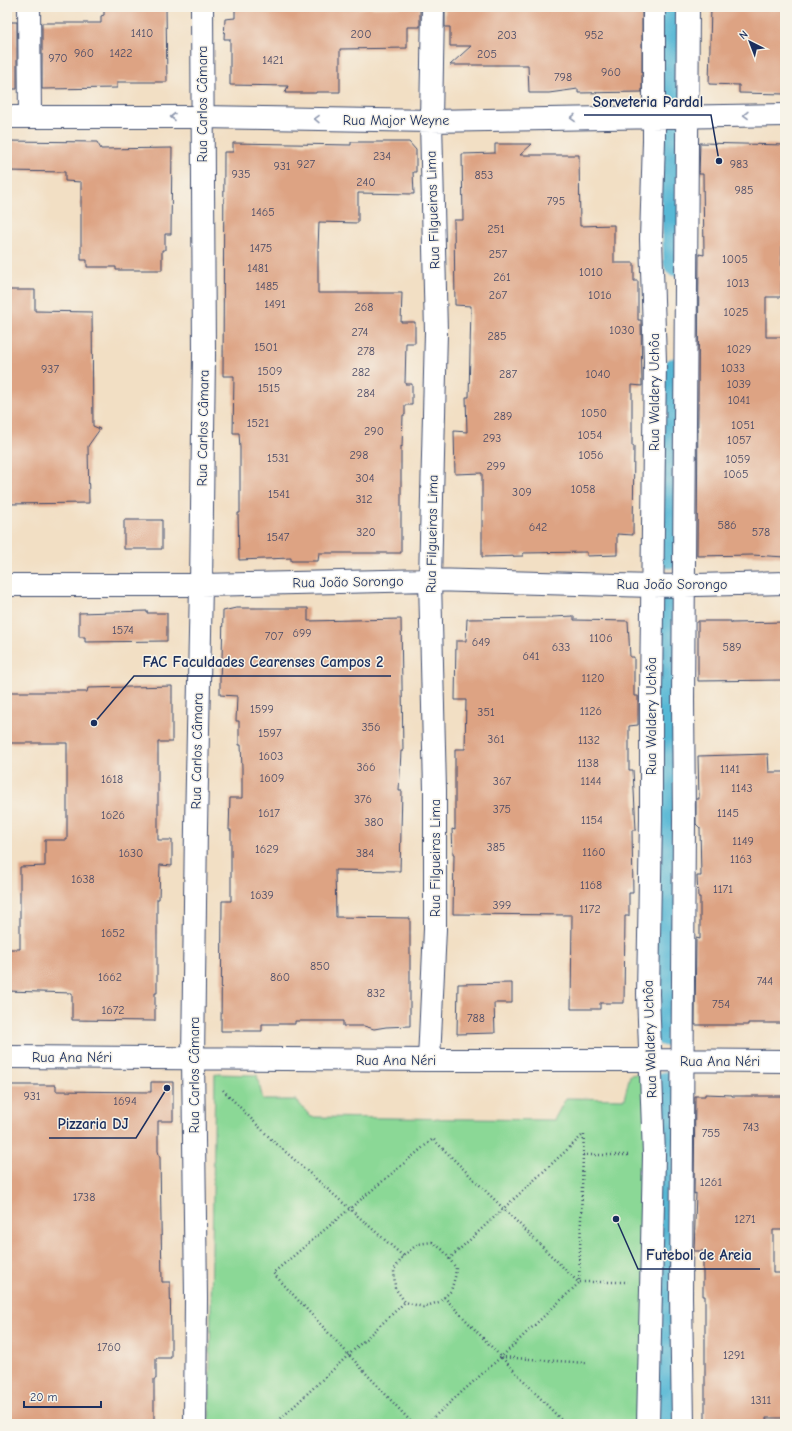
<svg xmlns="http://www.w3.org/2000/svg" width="792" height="1431" viewBox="0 0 792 1431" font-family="'Comic Neue',sans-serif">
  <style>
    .green { fill: #8bd896; stroke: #53847a }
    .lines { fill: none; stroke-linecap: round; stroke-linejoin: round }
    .canal { stroke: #57b8d5; stroke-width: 27 }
    .building { fill: #dda383 }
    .minor-casing { stroke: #3b496d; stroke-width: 24 }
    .path { stroke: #3b496d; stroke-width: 2.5; stroke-dasharray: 1 3; stroke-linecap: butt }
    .minor { stroke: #fff; stroke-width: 22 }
    .oneway { stroke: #8d97ae }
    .labels { text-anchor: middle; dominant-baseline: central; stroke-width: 3; stroke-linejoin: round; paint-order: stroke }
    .number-label { font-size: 12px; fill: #4c4c67 }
    .street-label { font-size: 14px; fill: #1b2f5e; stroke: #f7f3e8 }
    .leader { fill: none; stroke: #1b2f5e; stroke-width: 1.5 }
    .callout-dot { fill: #1b2f5e; stroke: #f7f3e8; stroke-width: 1.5 }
    .callout-label { font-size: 15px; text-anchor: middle; font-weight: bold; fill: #1b2f5e; stroke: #f7f3e8; stroke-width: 3; stroke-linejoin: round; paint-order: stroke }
  </style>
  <rect width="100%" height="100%" fill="#f7f3e8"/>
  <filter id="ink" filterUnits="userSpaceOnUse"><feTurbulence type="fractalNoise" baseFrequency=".025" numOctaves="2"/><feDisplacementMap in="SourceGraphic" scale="8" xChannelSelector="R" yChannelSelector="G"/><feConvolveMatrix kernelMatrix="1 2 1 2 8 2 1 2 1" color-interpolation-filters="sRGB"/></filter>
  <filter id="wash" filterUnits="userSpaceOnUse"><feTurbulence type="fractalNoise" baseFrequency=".012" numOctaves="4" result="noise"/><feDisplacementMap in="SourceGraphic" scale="16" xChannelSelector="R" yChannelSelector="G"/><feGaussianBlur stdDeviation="0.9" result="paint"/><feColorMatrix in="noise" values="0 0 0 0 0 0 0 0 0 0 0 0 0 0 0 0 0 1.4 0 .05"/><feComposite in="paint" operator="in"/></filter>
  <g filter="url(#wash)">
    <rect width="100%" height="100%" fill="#f2dfc4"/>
    <path class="green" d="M 650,1072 L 643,1424 L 209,1424 L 215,1074 L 257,1075 L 263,1100 L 296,1100 L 311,1117 L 554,1120 L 566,1098 L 624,1099 L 630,1075 Z"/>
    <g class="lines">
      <path class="canal" d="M 671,7 L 670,93 L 677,263
        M 670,555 L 675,371
        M 666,1033 L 668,607
        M 665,1424 L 667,1214 L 666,1085"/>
    </g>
    <g id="blocks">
      <path class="building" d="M 104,7 L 166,7 L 167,82 L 117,82 L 117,88 L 42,89 L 42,23 L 101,23 L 101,16 L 104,15 Z
        M 235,7 L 316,7 L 316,9 L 420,7 L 420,27 L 407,27 L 407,48 L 340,49 L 340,92 L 316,92 L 316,93 L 285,93 L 288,86 L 230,85 L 230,39 L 224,39 L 225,19 L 235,18 Z
        M 445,7 L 642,7 L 642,92 L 578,93 L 578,89 L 549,93 L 529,93 L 528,65 L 450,65 L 471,46 L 450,46 L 450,27 L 445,27 Z
        M 711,7 L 785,7 L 785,94 L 739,93 L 739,85 L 709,84 Z
        M 7,22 L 17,22 L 17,89 L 7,89 Z
        M 7,141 L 97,142 L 101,149 L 172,148 L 171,234 L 165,234 L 165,250 L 162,250 L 162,270 L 116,270 L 116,267 L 87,267 L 87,260 L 81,260 L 81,182 L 65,181 L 65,172 L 7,171 Z
        M 351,142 L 409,142 L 416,150 L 416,172 L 413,172 L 414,194 L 358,193 L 358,223 L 319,222 L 318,249 L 318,293 L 402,293 L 401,322 L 415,322 L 415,343 L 406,343 L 405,384 L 412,384 L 412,405 L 405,405 L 405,415 L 403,415 L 402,447 L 401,446 L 401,553 L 319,553 L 318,561 L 291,561 L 291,558 L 239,560 L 238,513 L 240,513 L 240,448 L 239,433 L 233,433 L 234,376 L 223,376 L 224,152 L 233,152 L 233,143 L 351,145 Z
        M 700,143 L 785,145 L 785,245 L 782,245 L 781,297 L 766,297 L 766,337 L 785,337 L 785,557 L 752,555 L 697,556 L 699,254 L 704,255 L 703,174 L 699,174 Z
        M 495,144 L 532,144 L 520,155 L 579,155 L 580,226 L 614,225 L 614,263 L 634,263 L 634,281 L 638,281 L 638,320 L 641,320 L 642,386 L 632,385 L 632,446 L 634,446 L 633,535 L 617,534 L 617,555 L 587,556 L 587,552 L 523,553 L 523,556 L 482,557 L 482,473 L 455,474 L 454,431 L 467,432 L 466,397 L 469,397 L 471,306 L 455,305 L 454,220 L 463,220 L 462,154 L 495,153 Z
        M 7,290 L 35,290 L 35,311 L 92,312 L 93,426 L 100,429 L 88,446 L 89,503 L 7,504 Z
        M 124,520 L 162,520 L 162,549 L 124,549 Z
        M 236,608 L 308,608 L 308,621 L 401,619 L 403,751 L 401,751 L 399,791 L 402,791 L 400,871 L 335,870 L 336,917 L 410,918 L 410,1026 L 386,1027 L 374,1029 L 364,1026 L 343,1026 L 343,1021 L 295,1021 L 295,1024 L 262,1024 L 262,1031 L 221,1031 L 222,901 L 231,901 L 231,830 L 229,830 L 230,798 L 242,798 L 242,768 L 241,745 L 239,745 L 239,721 L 236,721 L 237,696 L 220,695 L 220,678 L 221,660 L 222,660 L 223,611 Z
        M 147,611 L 147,613 L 167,613 L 167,641 L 85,642 L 85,637 L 79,637 L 79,613 Z
        M 574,616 L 574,620 L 628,621 L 630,657 L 634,657 L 634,696 L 638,696 L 638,725 L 629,726 L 629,770 L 633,770 L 636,830 L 632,830 L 633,893 L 629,893 L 629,916 L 625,916 L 624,1003 L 600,1003 L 600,1009 L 571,1009 L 572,915 L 453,914 L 454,854 L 453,854 L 452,829 L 455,830 L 455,749 L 465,749 L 466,700 L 455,700 L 456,641 L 466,641 L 467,619 L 552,618 L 552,617 Z
        M 698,621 L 731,621 L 731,623 L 785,622 L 785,680 L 698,681 Z
        M 172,686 L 172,742 L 158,742 L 158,840 L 172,840 L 172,866 L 160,865 L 159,899 L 157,899 L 157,993 L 155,993 L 155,1021 L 72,1020 L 72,993 L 7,991 L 7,949 L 20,949 L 20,867 L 45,866 L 45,840 L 67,840 L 67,743 L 7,743 L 7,692 L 87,692 L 88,688 Z
        M 768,754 L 769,772 L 785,772 L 785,1023 L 748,1023 L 748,1025 L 695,1025 L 696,938 L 700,939 L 700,897 L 698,897 L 697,876 L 701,876 L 700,828 L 696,824 L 696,799 L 699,799 L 698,756 Z
        M 512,983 L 512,1003 L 494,1003 L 495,1033 L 457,1034 L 458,984 Z
        M 151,1082 L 173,1082 L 173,1121 L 158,1121 L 158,1151 L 160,1158 L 162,1282 L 170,1282 L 171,1336 L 171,1358 L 156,1358 L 156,1379 L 154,1379 L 154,1423 L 7,1422 L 7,1085 L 56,1085 L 56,1091 L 151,1092 Z
        M 705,1094 L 732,1095 L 732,1096 L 785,1096 L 785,1230 L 773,1230 L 773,1273 L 785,1273 L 785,1418 L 766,1418 L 766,1424 L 705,1424 L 705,1296 L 703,1296 L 703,1251 L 694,1251 L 696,1193 L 694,1194 L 695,1096 L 705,1096 Z"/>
    </g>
  </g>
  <g filter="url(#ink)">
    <use href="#blocks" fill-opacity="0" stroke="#3b496d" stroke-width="1"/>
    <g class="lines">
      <g class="minor-casing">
        <path id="minor" d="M 29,7 L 30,117
          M 7,117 L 202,117 L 431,121 L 785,115
          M 7,585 L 201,585 L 430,580 L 653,586 L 785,583
          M 7,1057 L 429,1060 L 650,1060 L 785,1061
          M 429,1060 L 435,929 L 435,790 L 430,580 L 436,332 L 431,121 L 433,7
          M 195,1424 L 196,1298 L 193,1059 L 196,827 L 201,585 L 204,355 L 202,7
          M 648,1424 L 654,1155 L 648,994 L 651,819 L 651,695 L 655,361 L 651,239 L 654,140 L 654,7
          M 683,1424 L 681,1297 L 684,820 L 683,700 L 688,7"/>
      </g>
      <path class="path" d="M 223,1090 L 271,1139 L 403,1256
        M 584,1135 L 583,1155 L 630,1155
        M 583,1155 L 579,1282 L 628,1282
        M 432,1242 L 443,1250 L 456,1268 L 455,1277 L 451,1291 L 439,1302 L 423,1307 L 405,1302 L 395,1288 L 394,1270 L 403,1256 L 418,1244 Z
        M 449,1259 L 584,1134
        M 444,1297 L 565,1424
        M 501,1357 L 586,1363
        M 275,1424 L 405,1302
        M 413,1424 L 273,1273 L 433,1139 L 579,1283 L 501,1357 L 426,1424"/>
      <use href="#minor" class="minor"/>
    </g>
    <defs><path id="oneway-chevron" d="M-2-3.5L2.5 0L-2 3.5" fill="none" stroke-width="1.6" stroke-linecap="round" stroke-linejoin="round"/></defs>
    <g class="oneway">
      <use href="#oneway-chevron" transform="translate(746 115) rotate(179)"/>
      <use href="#oneway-chevron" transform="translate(173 117) rotate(-180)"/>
      <use href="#oneway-chevron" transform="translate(573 118) rotate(179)"/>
      <use href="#oneway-chevron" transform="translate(317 119) rotate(-179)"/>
    </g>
  </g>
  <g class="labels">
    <g class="number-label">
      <text x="142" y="33">1410</text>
      <text x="361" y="34">200</text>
      <text x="507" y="35">203</text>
      <text x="594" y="35">952</text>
      <text x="84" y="53">960</text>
      <text x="121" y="53">1422</text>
      <text x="487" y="54">205</text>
      <text x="58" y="58">970</text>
      <text x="273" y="60">1421</text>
      <text x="611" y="72">960</text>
      <text x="563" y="77">798</text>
      <text x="382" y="156">234</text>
      <text x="306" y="164">927</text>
      <text x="739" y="164">983</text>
      <text x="282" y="166">931</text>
      <text x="241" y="174">935</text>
      <text x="484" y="175">853</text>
      <text x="366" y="182">240</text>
      <text x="744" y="190">985</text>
      <text x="556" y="201">795</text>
      <text x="263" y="212">1465</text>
      <text x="496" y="229">251</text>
      <text x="261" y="248">1475</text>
      <text x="498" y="254">257</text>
      <text x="735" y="259">1005</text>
      <text x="258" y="268">1481</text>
      <text x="591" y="272">1010</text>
      <text x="502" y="277">261</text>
      <text x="738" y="283">1013</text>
      <text x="267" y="286">1485</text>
      <text x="498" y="295">267</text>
      <text x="600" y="295">1016</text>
      <text x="275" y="304">1491</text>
      <text x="364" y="307">268</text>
      <text x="736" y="312">1025</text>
      <text x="622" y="330">1030</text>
      <text x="360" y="332">274</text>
      <text x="497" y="336">285</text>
      <text x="266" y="347">1501</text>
      <text x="739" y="349">1029</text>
      <text x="366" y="351">278</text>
      <text x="733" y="368">1033</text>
      <text x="50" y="369">937</text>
      <text x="270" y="371">1509</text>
      <text x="361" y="372">282</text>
      <text x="508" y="374">287</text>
      <text x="598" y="374">1040</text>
      <text x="739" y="384">1039</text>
      <text x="269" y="388">1515</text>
      <text x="366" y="393">284</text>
      <text x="739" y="400">1041</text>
      <text x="594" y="413">1050</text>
      <text x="503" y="416">289</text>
      <text x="258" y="423">1521</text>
      <text x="743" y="425">1051</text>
      <text x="374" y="431">290</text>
      <text x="590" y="435">1054</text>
      <text x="492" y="438">293</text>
      <text x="739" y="440">1057</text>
      <text x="359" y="455">298</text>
      <text x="591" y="455">1056</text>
      <text x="278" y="458">1531</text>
      <text x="738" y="459">1059</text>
      <text x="496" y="466">299</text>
      <text x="736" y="474">1065</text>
      <text x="365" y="478">304</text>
      <text x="583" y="489">1058</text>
      <text x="522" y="492">309</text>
      <text x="279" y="494">1541</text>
      <text x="364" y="499">312</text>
      <text x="727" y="525">586</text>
      <text x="538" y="527">642</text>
      <text x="366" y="532">320</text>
      <text x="761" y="532">578</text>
      <text x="278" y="537">1547</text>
      <text x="123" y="630">1574</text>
      <text x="302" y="633">699</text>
      <text x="274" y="636">707</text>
      <text x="601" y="638">1106</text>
      <text x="481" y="642">649</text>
      <text x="561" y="647">633</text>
      <text x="732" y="647">589</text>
      <text x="531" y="656">641</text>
      <text x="593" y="678">1120</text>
      <text x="262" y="709">1599</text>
      <text x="591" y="711">1126</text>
      <text x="486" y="712">351</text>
      <text x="371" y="727">356</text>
      <text x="270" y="733">1597</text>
      <text x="496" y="739">361</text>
      <text x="589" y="740">1132</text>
      <text x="271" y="756">1603</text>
      <text x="588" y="763">1138</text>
      <text x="366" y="767">366</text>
      <text x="730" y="769">1141</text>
      <text x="272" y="778">1609</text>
      <text x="112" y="779">1618</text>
      <text x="502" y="781">367</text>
      <text x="591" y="781">1144</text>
      <text x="742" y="788">1143</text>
      <text x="363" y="799">376</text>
      <text x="502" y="809">375</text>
      <text x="269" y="813">1617</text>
      <text x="728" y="813">1145</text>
      <text x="113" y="815">1626</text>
      <text x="592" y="820">1154</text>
      <text x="374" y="822">380</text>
      <text x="743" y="841">1149</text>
      <text x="496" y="847">385</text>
      <text x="267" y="849">1629</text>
      <text x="594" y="852">1160</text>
      <text x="131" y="853">1630</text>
      <text x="365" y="853">384</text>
      <text x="741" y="859">1163</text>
      <text x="83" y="879">1638</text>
      <text x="591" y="885">1168</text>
      <text x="723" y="889">1171</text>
      <text x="262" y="895">1639</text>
      <text x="502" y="905">399</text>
      <text x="590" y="909">1172</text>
      <text x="113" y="933">1652</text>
      <text x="320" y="966">850</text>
      <text x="110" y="977">1662</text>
      <text x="280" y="977">860</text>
      <text x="765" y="981">744</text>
      <text x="376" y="993">832</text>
      <text x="721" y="1004">754</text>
      <text x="113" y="1010">1672</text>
      <text x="476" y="1018">788</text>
      <text x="32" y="1096">931</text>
      <text x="125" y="1101">1694</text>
      <text x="751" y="1127">743</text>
      <text x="711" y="1133">755</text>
      <text x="711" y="1182">1261</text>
      <text x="84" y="1197">1738</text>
      <text x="745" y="1219">1271</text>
      <text x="109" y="1347">1760</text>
      <text x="734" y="1355">1291</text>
      <text x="761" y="1400">1311</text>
    </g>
    <g class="street-label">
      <text transform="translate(202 104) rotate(-90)">Rua Carlos Câmara</text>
      <text x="396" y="120">Rua Major Weyne</text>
      <text transform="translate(433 210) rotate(-92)">Rua Filgueiras Lima</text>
      <text transform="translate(654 392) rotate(-90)">Rua Waldery Uchôa</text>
      <text transform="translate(203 428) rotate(-89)">Rua Carlos Câmara</text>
      <text transform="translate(432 534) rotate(-89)">Rua Filgueiras Lima</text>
      <text transform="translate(348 582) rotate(-1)">Rua João Sorongo</text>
      <text x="672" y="584">Rua João Sorongo</text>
      <text transform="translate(651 716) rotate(-90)">Rua Waldery Uchôa</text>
      <text transform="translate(197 751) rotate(-89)">Rua Carlos Câmara</text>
      <text transform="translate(435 858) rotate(-90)">Rua Filgueiras Lima</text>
      <text transform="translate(650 1039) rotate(-92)">Rua Waldery Uchôa</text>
      <text x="72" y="1057">Rua Ana Néri</text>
      <text x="396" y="1060">Rua Ana Néri</text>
      <text x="720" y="1061">Rua Ana Néri</text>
      <text transform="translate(194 1075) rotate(-90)">Rua Carlos Câmara</text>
    </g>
  </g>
  <path class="leader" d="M719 161L711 115H584M94 723L134 676H391M167 1088L136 1138H49M616 1219L638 1269H760"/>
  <g class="callout-dot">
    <circle cx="719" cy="161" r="4"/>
    <circle cx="94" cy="723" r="4"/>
    <circle cx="167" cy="1088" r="4"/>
    <circle cx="616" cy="1219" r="4"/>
  </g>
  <g class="callout-label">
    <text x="648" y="107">Sorveteria Pardal</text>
    <text x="263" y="667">FAC Faculdades Cearenses Campos 2</text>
    <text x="93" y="1129">Pizzaria DJ</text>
    <text x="699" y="1260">Futebol de Areia</text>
  </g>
  <rect width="792" height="1431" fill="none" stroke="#f7f3e8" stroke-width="24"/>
  <g transform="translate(750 42) rotate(318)" stroke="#f7f3e8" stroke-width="3" paint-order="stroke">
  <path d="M0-3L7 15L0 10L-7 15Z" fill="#1b2f5e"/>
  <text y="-6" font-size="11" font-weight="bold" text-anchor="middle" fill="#1b2f5e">N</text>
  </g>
  <path d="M24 1401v6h77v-6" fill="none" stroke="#1b2f5e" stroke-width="2"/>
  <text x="30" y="1401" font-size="12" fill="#1b2f5e" stroke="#f7f3e8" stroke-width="3" paint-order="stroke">20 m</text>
</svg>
